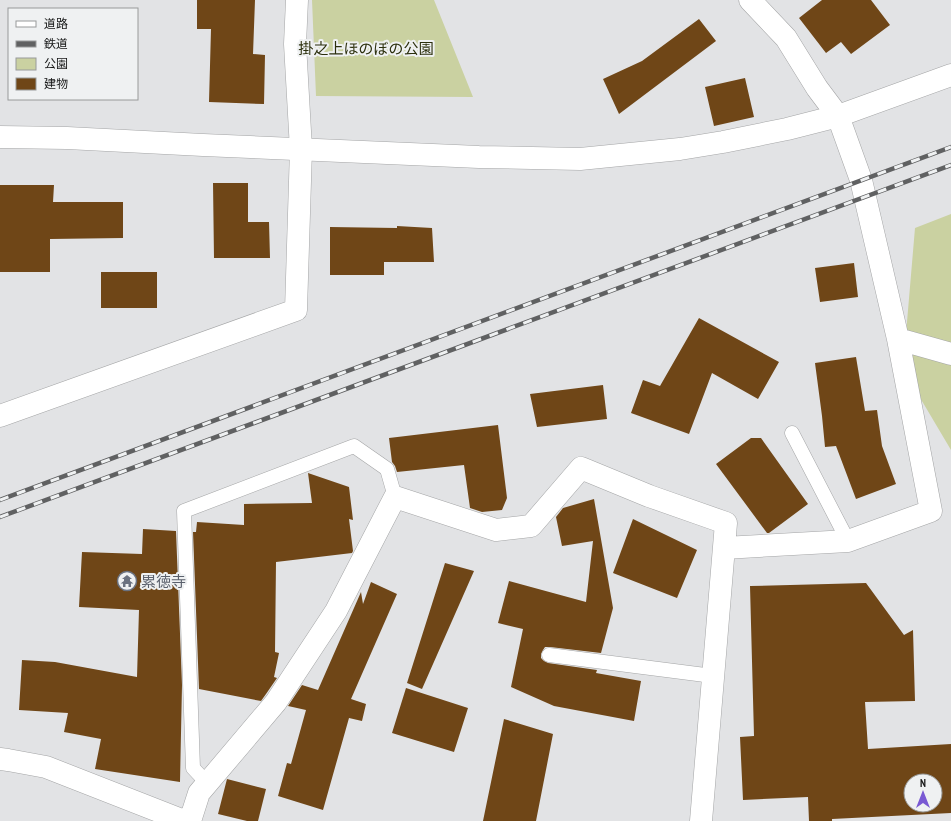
<svg xmlns="http://www.w3.org/2000/svg" width="951" height="821" viewBox="0 0 951 821" font-family="'PT Sans Narrow','Noto Sans JP',sans-serif">
  <style>
    .green { fill: #cad1a1 }
    .building { fill: #6f4617; fill-rule: evenodd }
    .lines { fill: none; stroke-linecap: round; stroke-linejoin: round }
    .service-casing { stroke: #a4a5a6; stroke-width: 15 }
    .minor-casing { stroke: #a4a5a6; stroke-width: 23 }
    .tertiary-casing { stroke: #a4a5a6; stroke-width: 23 }
    .service { stroke: #fff; stroke-width: 14 }
    .minor { stroke: #fff; stroke-width: 22 }
    .tertiary { stroke: #fff; stroke-width: 22 }
    .rail-casing { stroke: #606162; stroke-width: 4.5 }
    .rail { stroke: #eff1f2; stroke-width: 3; stroke-dasharray: 9; stroke-linecap: butt }
    .labels { text-anchor: middle; dominant-baseline: central; stroke-width: 4; stroke-linejoin: round; paint-order: stroke }
    .park-label { font-size: 15px; fill: #2b2f0c; stroke: #eff1f2 }
    .worship-label { font-size: 15px; fill: #5b616d; stroke: #eff1f2; text-anchor: start }
  </style>
  <rect width="100%" height="100%" fill="#e2e3e5"/>
  <path class="green" d="M 312,0 L 434,0 L 473,97 L 316,96 Z
    M 951,214 L 951,450 L 903,369 L 915,228 Z"/>
  <path class="building" d="M 197,0 L 255,0 L 253,54 L 265,55 L 264,104 L 209,102 L 211,29 L 197,29 Z
    M 822,0 L 871,0 L 890,25 L 851,54 L 841,42 L 826,53 L 799,18 Z
    M 699,19 L 716,41 L 619,114 L 603,79 L 642,61 Z
    M 745,78 L 754,117 L 714,126 L 705,87 Z
    M 213,183 L 248,183 L 248,222 L 269,222 L 270,258 L 214,258 Z
    M 0,185 L 54,185 L 53,202 L 123,202 L 123,238 L 50,239 L 50,272 L 0,272 Z
    M 397,226 L 432,228 L 434,262 L 384,262 L 384,275 L 330,275 L 330,227 L 397,228 Z
    M 854,263 L 858,297 L 820,302 L 815,268 Z
    M 101,272 L 157,272 L 157,308 L 101,308 Z
    M 699,318 L 779,362 L 758,399 L 712,373 L 689,434 L 631,413 L 643,380 L 660,386 Z
    M 856,357 L 865,411 L 877,410 L 882,446 L 896,484 L 856,499 L 836,446 L 825,447 L 822,416 L 815,363 Z
    M 603,385 L 607,419 L 537,427 L 530,394 Z
    M 498,425 L 507,498 L 502,510 L 482,512 L 470,508 L 464,465 L 397,472 L 395,466 L 392,462 L 389,438 Z
    M 751,438 L 761,438 L 808,504 L 769,533 L 767,533 L 716,464 Z
    M 308,473 L 349,487 L 353,520 L 349,519 L 353,551 L 352,553 L 276,562 L 275,652 L 279,653 L 274,677 L 277,678 L 266,694 L 261,701 L 199,689 L 193,532 L 196,532 L 197,522 L 244,525 L 244,504 L 312,503 Z
    M 594,499 L 613,608 L 601,653 L 550,647 L 545,647 L 543,650 L 541,654 L 541,658 L 544,661 L 548,663 L 597,670 L 596,673 L 641,681 L 634,721 L 554,706 L 511,687 L 523,629 L 498,623 L 509,581 L 586,602 L 593,541 L 562,546 L 556,517 L 563,508 Z
    M 633,519 L 697,550 L 677,598 L 613,573 Z
    M 143,529 L 176,531 L 182,685 L 180,782 L 95,769 L 101,739 L 64,732 L 68,713 L 19,710 L 22,660 L 55,662 L 137,677 L 139,610 L 79,607 L 82,552 L 142,554 Z
    M 445,563 L 474,571 L 422,689 L 407,683 Z
    M 371,582 L 397,594 L 351,699 L 366,704 L 362,721 L 349,718 L 323,810 L 278,796 L 287,763 L 291,764 L 306,710 L 288,706 L 302,685 L 318,690 L 361,592 L 363,604 Z
    M 866,583 L 904,635 L 913,630 L 915,701 L 865,702 L 868,749 L 951,744 L 951,813 L 832,819 L 832,821 L 809,821 L 808,797 L 743,800 L 740,737 L 754,736 L 750,586 ZM 911,781 L 935,781 L 935,805 L 911,805 Z
    M 406,688 L 468,708 L 454,752 L 392,733 Z
    M 504,719 L 553,734 L 536,821 L 483,821 Z
    M 227,779 L 266,789 L 258,821 L 247,821 L 218,814 Z"/>
  <g class="lines">
    <g class="service-casing">
      <path id="service" d="M 792,433 L 848,541
        M 549,655 L 713,676
        M 207,783 L 193,768 L 184,511 L 354,446 L 387,469 L 395,497"/>
    </g>
    <g class="minor-casing">
      <path id="minor" d="M 898,339 L 951,354
        M 0,416 L 296,310 L 301,149 L 295,44 L 297,0
        M 724,548 L 848,541 L 931,511 L 898,339 L 861,180 L 838,116 L 817,88 L 786,38 L 750,0
        M 0,759 L 8,760 L 46,767 L 184,821
        M 190,821 L 199,793 L 276,702 L 336,611 L 395,497 L 496,530 L 531,526 L 581,468 L 649,496 L 726,523 L 701,821"/>
    </g>
    <g class="tertiary-casing">
      <path id="tertiary" d="M 0,137 L 67,138 L 203,145 L 479,157 L 580,159 L 680,149 L 723,142 L 787,129 L 838,116 L 951,75"/>
    </g>
    <use href="#service" class="service"/>
    <use href="#minor" class="minor"/>
    <use href="#tertiary" class="tertiary"/>
    <g class="rail-casing">
      <path id="rail" d="M 0,500 L 951,147
        M 0,517 L 951,165"/>
    </g>
    <use href="#rail" class="rail"/>
  </g>
  <defs>
    <g id="temple-ring" transform="scale(1)"><circle r="9.5" fill="#eff1f2" stroke="#6b7280" stroke-width="1.5"/><path d="M0-6L5-2H3V0L6.5 2.5H4V6H1.5V3h-3V6H-4V2.5H-6.5L-3 0V-2H-5Z" fill="#6b7280"/></g>
  </defs>
  <g fill-rule="evenodd">
    <use href="#temple-ring" x="127" y="581"/>
  </g>
  <g class="labels">
    <g class="park-label">
      <text x="366" y="48">掛之上ほのぼの公園</text>
    </g>
    <g class="worship-label">
      <text x="141" y="581">累徳寺</text>
    </g>
  </g>
  <rect x="8" y="8" width="130" height="92" fill="#eff1f2" stroke="#989a9a"/>
  <rect x="16" y="21" width="20" height="6" fill="#ffffff" stroke="#989a9a"/>
  <text x="44" y="28" font-size="12" fill="#161717">道路</text>
  <rect x="16" y="41" width="20" height="6" fill="#606162" stroke="#989a9a"/>
  <text x="44" y="48" font-size="12" fill="#161717">鉄道</text>
  <rect x="16" y="58" width="20" height="12" fill="#cad1a1" stroke="#989a9a"/>
  <text x="44" y="68" font-size="12" fill="#161717">公園</text>
  <rect x="16" y="78" width="20" height="12" fill="#6f4617" stroke="#989a9a"/>
  <text x="44" y="88" font-size="12" fill="#161717">建物</text>
  <g transform="translate(923 793)"><circle r="19" fill="#eff1f2" stroke="#989a9a"/>
  <path d="M0-3L7 15L0 10L-7 15Z" fill="#7959d3"/>
  <text y="-6" font-size="11" font-weight="bold" text-anchor="middle" fill="#161717">N</text>
  </g>
</svg>
